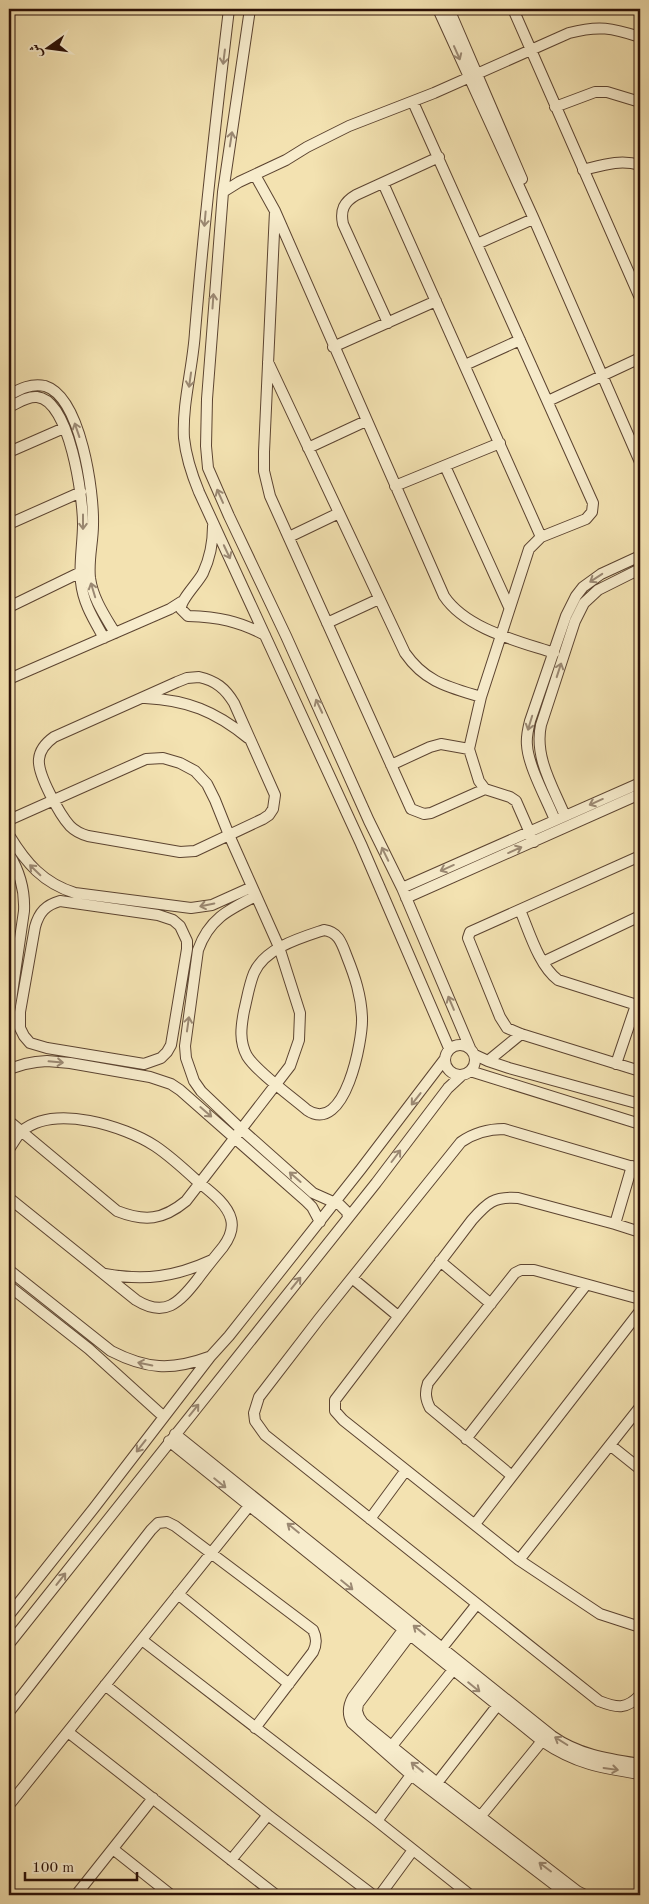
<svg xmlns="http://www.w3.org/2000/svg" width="649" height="1904" viewBox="0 0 649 1904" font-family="'Old Standard TT',Amiri,serif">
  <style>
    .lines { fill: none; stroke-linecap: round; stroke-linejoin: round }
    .minor-casing { stroke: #5c4431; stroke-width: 12 }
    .minor { stroke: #f7eccc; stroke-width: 10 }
    .oneway { stroke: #9b8973 }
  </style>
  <rect width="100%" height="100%" fill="#f3e2b1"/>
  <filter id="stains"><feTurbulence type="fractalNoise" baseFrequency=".004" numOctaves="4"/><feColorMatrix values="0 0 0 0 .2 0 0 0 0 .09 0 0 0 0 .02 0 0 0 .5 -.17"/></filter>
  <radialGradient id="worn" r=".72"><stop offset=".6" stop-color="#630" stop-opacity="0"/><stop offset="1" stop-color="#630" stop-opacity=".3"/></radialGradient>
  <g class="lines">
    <g class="minor-casing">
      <path id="minor" d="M 229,9 C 216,117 204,224 195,332 C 193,367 182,403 184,438 C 186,457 192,475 199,492 L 361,844 L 449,1048
        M 250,9 L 223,192 L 207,399 L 206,446 L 208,468 L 229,516 L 286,636 L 369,821 L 402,888 L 470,1048
        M 438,9 L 533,217 L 640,462
        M 449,9 L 522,179
        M 513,9 L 640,298
        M 413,102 L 593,503 L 592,512 L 586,519 L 541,537 L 529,549 L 481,697 L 469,749 L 479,781 L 485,789 L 510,797 L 516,801 L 534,842
        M 555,107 L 595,92 L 607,92 L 640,102
        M 583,170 C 603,165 620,159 640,165
        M 255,175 L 275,211 L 444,596 C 466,629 518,641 554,653
        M 383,183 L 541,537
        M 223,192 L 239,182 L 286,160 L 307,147 L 349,126 L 434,93 L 569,33 C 599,25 612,28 640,37
        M 275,211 L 264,452 L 264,471 L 270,496 L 411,809 L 424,814 L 431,813 L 485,789
        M 477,244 L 533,219
        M 388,323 L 343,224 C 340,210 344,202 356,195 L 439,157
        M 333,347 L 436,301
        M 268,362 L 405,653 C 425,682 448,687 481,697
        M 465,365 L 520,340
        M 9,395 C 20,389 31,383 45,386 C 81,397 94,492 93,525 C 93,542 88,560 90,578 C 93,599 105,616 115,633
        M 548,401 L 640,358
        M 9,407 C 18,403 27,396 37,397 C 70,400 83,498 83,524 C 83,543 79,563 81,582 C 83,603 94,620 104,638
        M 308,448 L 366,421
        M 9,452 L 64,428
        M 445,466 L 509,607
        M 395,486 L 500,443
        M 9,524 L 81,492
        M 213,526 C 213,542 210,558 203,573 C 198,583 180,600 181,609 L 188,616 C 219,617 238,621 265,635
        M 289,537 L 339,513
        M 9,607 L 81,572
        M 327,623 L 379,599
        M 199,677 C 216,681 225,688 234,703 L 275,795 L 273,809 L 269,815 L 263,819 L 195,851 L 180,852 L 88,836 C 81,834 75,831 70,826 C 60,815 37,774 39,759 C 40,749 47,742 54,737 L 177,682 L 187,678 Z
        M 9,679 L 170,609 L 181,602
        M 145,698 C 187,700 215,711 248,738
        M 391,765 L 430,747 L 441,744 L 469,749
        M 565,816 C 553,787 534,757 541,725 L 575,621 L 584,603 L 598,590 L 640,569
        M 9,820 L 146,759 L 163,758 L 180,763 L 195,771 L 207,784 L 215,800 L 229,835 L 279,947 L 300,1013 L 299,1040 L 290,1066 L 186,1201 C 163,1220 145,1222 117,1211 L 9,1121
        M 555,820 C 547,800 528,766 527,745 C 526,737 528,729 530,721 L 566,616 L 576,596 L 583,587 L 601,574 L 640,556
        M 9,835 C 26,863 43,883 75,893 L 191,908 L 212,905 L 252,887
        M 9,854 C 20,872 25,890 24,911 L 9,1014
        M 640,856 L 470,932 L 468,938 L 500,1017 L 507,1028 L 521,1034 L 640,1071
        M 402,888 L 640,783
        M 256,896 C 228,910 209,919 198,950 L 185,1046 L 186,1058 L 194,1081 L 201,1091 L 241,1129 L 313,1193 L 340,1205 L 347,1212 L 348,1217
        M 406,898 L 640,794
        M 60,901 L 158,915 L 173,920 L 180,926 L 187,941 L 187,949 L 171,1045 L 167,1052 L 161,1058 L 144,1064 L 47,1048 L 30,1043 L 24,1036 L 20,1028 L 20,1012 L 35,927 C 39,912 46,905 60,901 Z
        M 520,910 C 529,931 539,966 558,980 L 640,1006
        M 324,930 C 339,932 342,944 347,957 C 355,977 361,995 362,1017 C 363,1040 345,1136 307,1110 C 292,1097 257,1072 247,1056 C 239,1041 241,1027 244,1011 C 247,999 249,985 254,973 C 265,948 300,938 324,930 Z
        M 543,962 L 640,916
        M445 1060a15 15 0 1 1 30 0a15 15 0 1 1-30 0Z
        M 475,1055 L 488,1061 L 509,1068 L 640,1104
        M 488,1061 L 521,1034
        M 616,1064 L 636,1005
        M 9,1069 L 25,1064 L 36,1062 L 47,1061 L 70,1063 L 150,1077 L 171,1084 L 180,1090 L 306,1201 L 312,1207 L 320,1222
        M 470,1071 L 640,1124
        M 9,1149 C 13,1144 17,1135 22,1131 C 55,1104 124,1126 155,1146 C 170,1156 183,1168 196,1180 C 208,1190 227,1203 231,1219 C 234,1230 229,1239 223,1247 C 214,1258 205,1269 197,1280 C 179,1303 165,1318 136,1300 L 9,1198
        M 640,1169 L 504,1129 C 487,1129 474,1133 461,1142 L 319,1319 L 259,1397 L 254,1413 L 255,1421 L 265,1435 L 599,1701 C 617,1708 626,1710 640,1695
        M 615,1224 L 632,1166
        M 640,1232 L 615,1224 L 518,1198 C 494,1196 487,1203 472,1220 L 335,1400 L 335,1411 L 343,1420 L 519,1560 L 600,1614 L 640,1627
        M 440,1261 L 491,1304
        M 9,1270 L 111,1351 C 146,1369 171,1371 209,1357
        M 105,1274 C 145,1281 175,1277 212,1260
        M 352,1278 L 398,1316
        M 9,1286 L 89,1349 L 164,1417
        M 175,1434 L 552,1736 C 579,1755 608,1759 640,1764
        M 466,1439 L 586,1285
        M 169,1441 L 542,1741 C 576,1764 601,1768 640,1774
        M 610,1445 L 640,1469
        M 512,1476 L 430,1408 C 425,1398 425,1392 428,1383 L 515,1273 L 521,1270 L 534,1270 L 640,1299
        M 370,1519 L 406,1470
        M 475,1524 L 640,1311
        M 519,1560 L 640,1407
        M 178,1594 L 289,1684
        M 9,1615 L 94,1508 L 210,1357 L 229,1336 L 361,1169 L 444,1060
        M 403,1630 L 353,1697 C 348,1706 347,1714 352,1723 L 411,1775 L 568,1895
        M 410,1635 L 358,1704 L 357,1711 L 359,1717 L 363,1723 L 437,1783 L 577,1891 L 585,1895
        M 142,1640 L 377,1821 L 470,1895
        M 9,1644 L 376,1183 L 448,1088 L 462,1075
        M 442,1648 L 477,1604
        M 105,1685 L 268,1815 L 373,1895
        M 9,1712 L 151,1530 L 158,1523 L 167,1522 L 175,1526 L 313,1630 C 317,1638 317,1644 313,1652 L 255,1728
        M 68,1732 L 276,1895
        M 391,1747 L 453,1670
        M 437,1783 L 497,1706
        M 9,1805 L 249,1506
        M 480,1817 L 542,1741
        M 377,1821 L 411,1775
        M 113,1849 L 171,1895
        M 231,1860 L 268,1815
        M 76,1895 L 153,1798
        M 380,1895 L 413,1850"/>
    </g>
    <use href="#minor" class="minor"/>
  </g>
  <defs><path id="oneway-shaft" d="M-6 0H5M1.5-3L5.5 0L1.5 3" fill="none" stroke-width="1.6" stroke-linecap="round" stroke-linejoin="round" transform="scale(1.25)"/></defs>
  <g class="oneway">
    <use href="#oneway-shaft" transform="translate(457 53) rotate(66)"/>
    <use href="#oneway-shaft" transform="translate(224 57) rotate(97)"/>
    <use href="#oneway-shaft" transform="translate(231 139) rotate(-81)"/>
    <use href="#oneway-shaft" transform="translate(205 219) rotate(95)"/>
    <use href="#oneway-shaft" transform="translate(213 301) rotate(-86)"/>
    <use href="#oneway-shaft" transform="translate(190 380) rotate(98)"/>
    <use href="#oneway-shaft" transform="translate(77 430) rotate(-109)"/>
    <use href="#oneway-shaft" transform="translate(220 496) rotate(-114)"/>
    <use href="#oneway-shaft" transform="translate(83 522) rotate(90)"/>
    <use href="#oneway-shaft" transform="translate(227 552) rotate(65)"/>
    <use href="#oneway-shaft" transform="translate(596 578) rotate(147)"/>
    <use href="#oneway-shaft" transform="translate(93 590) rotate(-107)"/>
    <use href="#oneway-shaft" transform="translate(559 670) rotate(-72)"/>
    <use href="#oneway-shaft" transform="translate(319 706) rotate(-115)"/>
    <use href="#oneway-shaft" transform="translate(530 723) rotate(107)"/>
    <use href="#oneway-shaft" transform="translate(596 802) rotate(156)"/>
    <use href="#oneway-shaft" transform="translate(515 850) rotate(-24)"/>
    <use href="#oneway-shaft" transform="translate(385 854) rotate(-116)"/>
    <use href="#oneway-shaft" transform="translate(447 868) rotate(156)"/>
    <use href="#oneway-shaft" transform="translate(35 870) rotate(-136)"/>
    <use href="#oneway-shaft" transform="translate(207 905) rotate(168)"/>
    <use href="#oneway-shaft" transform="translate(451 1003) rotate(-113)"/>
    <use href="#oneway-shaft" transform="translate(188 1024) rotate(-82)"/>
    <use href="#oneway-shaft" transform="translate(56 1062) rotate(5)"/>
    <use href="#oneway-shaft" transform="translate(416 1099) rotate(128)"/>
    <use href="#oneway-shaft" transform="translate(206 1112) rotate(41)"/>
    <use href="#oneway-shaft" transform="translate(396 1156) rotate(-53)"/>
    <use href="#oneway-shaft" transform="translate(295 1177) rotate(-139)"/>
    <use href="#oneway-shaft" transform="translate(296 1283) rotate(-51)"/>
    <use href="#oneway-shaft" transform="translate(145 1364) rotate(-168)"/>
    <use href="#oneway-shaft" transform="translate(194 1410) rotate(-51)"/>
    <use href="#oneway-shaft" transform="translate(141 1446) rotate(128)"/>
    <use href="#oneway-shaft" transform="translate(220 1483) rotate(39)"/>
    <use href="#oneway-shaft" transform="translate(293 1528) rotate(-141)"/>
    <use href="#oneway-shaft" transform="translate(61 1579) rotate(-52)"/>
    <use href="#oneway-shaft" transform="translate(347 1585) rotate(39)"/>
    <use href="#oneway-shaft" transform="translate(419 1630) rotate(-141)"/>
    <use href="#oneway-shaft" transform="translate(474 1687) rotate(39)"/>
    <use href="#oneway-shaft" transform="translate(561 1741) rotate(-148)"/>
    <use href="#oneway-shaft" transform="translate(417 1767) rotate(-141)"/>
    <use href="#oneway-shaft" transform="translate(611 1769) rotate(8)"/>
    <use href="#oneway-shaft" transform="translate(545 1867) rotate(-143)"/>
  </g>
  <rect width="649" height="1904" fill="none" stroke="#f3e2b1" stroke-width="30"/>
  <rect x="10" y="10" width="629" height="1884" fill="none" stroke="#2a0f06" stroke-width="2.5"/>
  <rect x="15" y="15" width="619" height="1874" fill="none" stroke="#2a0f06"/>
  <g transform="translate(48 48) rotate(256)" stroke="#f7eccc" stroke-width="4" paint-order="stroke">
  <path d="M0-4L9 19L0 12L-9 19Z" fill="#2a0f06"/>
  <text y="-8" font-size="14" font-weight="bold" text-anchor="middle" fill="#2a0f06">ش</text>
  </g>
  <path d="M25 1872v8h112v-8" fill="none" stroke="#2a0f06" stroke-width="2.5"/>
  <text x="32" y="1872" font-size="15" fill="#2a0f06" stroke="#f7eccc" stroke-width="4" paint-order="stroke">100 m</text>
  <rect width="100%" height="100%" filter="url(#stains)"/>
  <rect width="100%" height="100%" fill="url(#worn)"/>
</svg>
